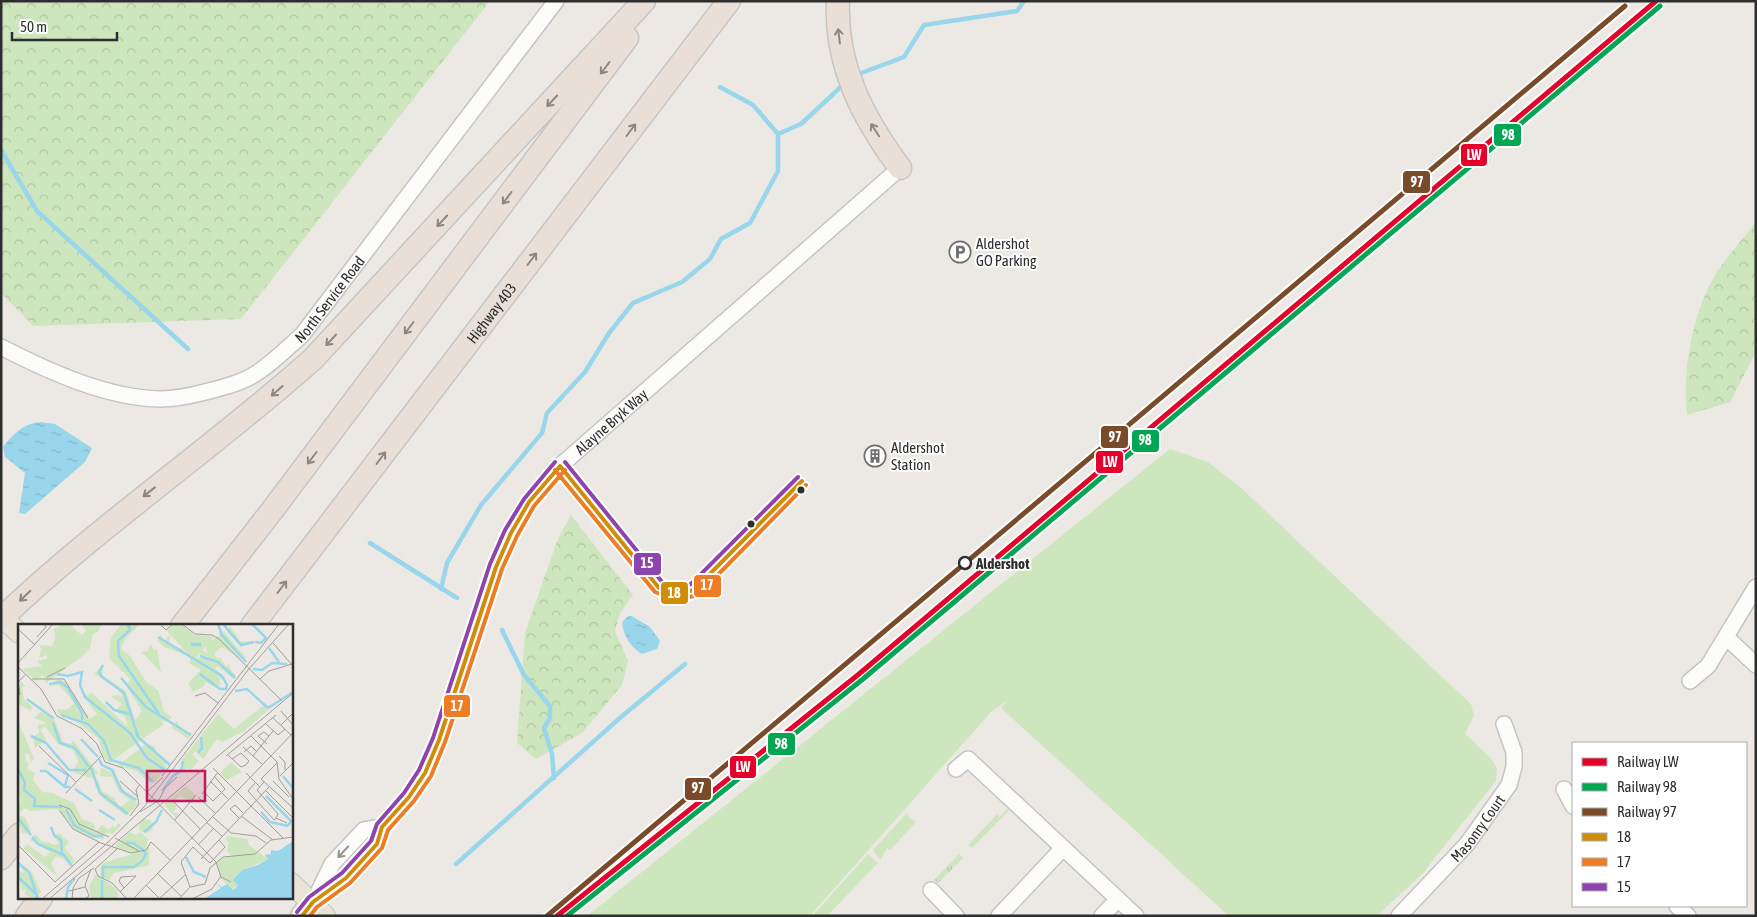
<svg xmlns="http://www.w3.org/2000/svg" width="1757" height="917" viewBox="0 0 1757 917" font-family="'Asap Condensed',sans-serif">
  <style>
    .grass { fill: url(#grass-tufts) }
    .forest { fill: url(#forest-crowns) }
    .park { fill: #cee6be }
    .water { fill: url(#water-ripples) }
    .lines { fill: none; stroke-linecap: round; stroke-linejoin: round }
    .stream { stroke: #99d6ec; stroke-width: 4.5 }
    .minor-casing { stroke: #c5c4c5; stroke-width: 18 }
    .major-casing { stroke: #c6c5c4; stroke-width: 22 }
    .highway-casing { stroke: #c6c5c4; stroke-width: 25 }
    .minor { stroke: #fcfcfb; stroke-width: 15 }
    .major { stroke: #e8e4d6; stroke-width: 20 }
    .highway { stroke: #eadfd6; stroke-width: 22 }
    .bus-1-casing { stroke: #fff; stroke-width: 8 }
    .bus-2-casing { stroke: #fff; stroke-width: 8 }
    .bus-3-casing { stroke: #fff; stroke-width: 8 }
    .bus-1 { stroke: #cf8e09; stroke-width: 4 }
    .bus-2 { stroke: #ed7c25; stroke-width: 4 }
    .bus-3 { stroke: #8e44ad; stroke-width: 4 }
    .rail-1-casing { stroke: #fff; stroke-width: 9 }
    .rail-2-casing { stroke: #fff; stroke-width: 9 }
    .rail-3-casing { stroke: #fff; stroke-width: 9 }
    .rail-1 { stroke: #e4002b; stroke-width: 5 }
    .rail-2 { stroke: #00a651; stroke-width: 5 }
    .rail-3 { stroke: #7a4b2a; stroke-width: 5 }
    .oneway { stroke: #8c8682 }
    .oneway2 { stroke: #959594 }
    .bus-dot { fill: #2e2e2e; stroke: #fff; stroke-width: 2 }
    .stop-dot { fill: #fff; stroke: #2e2e2e; stroke-width: 2.5 }
    .labels { text-anchor: middle; dominant-baseline: central; stroke-width: 4; stroke-linejoin: round; paint-order: stroke }
    .poi-label { font-size: 15px; fill: #2e2e2e; stroke: #fff; text-anchor: start }
    .street-label { font-size: 15px; fill: #2e2e2e; stroke: #fff }
    .stop-label { font-size: 15px; font-weight: bold; fill: #2e2e2e; stroke: #fff; text-anchor: start }
    .inset-river { fill: none; stroke: #99d6ec; stroke-width: 2.5 }
    .inset-road { fill: none; stroke: #a09e9b; stroke-width: 1 }
    .view { fill: #c2185b; fill-opacity: 0.15; stroke: #c2185b; stroke-width: 2.5 }
    .inset-edge { fill: none; stroke: #2e2e2e; stroke-width: 2.5 }
    .line-badge { stroke: #fff; stroke-width: 2 }
    .badge-label { font-size: 14px; text-anchor: middle; font-weight: bold; fill: #fff }
  </style>
  <defs>
    <pattern id="grass-tufts" width="24" height="20" patternUnits="userSpaceOnUse" patternTransform="scale(1.25)"><rect width="24" height="20" fill="#cee6be"/><path d="M3 7l-1-3M5 7V3M7 7l1-3M15 17l-1-3M17 17v-4M19 17l1-3" fill="none" stroke="#b1c6a4"/></pattern>
    <pattern id="forest-crowns" width="20" height="18" patternUnits="userSpaceOnUse" patternTransform="scale(1.25)"><rect width="20" height="18" fill="#cee6be"/><path d="M2 6a3 3 0 1 1 6 0M12 15a3 3 0 1 1 6 0" fill="none" stroke="#b1c6a4"/></pattern>
    <pattern id="water-ripples" width="26" height="14" patternUnits="userSpaceOnUse" patternTransform="scale(1.25)"><rect width="26" height="14" fill="#99d6ec"/><path d="M2 4q2-2 4 0t4 0M15 11q2-2 4 0t4 0" fill="none" stroke="#84b8cb"/></pattern>
  </defs>
  <rect width="100%" height="100%" fill="#ece8e4"/>
  <path class="grass" d="M 1008,808 L 1009,810 L 972,848 L 969,845 L 962,852 L 997,814 L 1000,817 Z
    M 959,854 L 963,858 L 938,883 L 934,880 Z"/>
  <path class="forest" d="M 1,1 L 490,1 L 241,319 L 33,326 L 1,293 Z
    M 1756,222 L 1756,352 L 1730,402 L 1687,415 C 1682,372 1692,315 1714,277 C 1725,258 1742,240 1756,222 Z
    M 571,515 L 633,595 L 620,613 L 615,631 L 628,661 L 622,685 L 582,733 L 536,759 L 517,743 L 525,633 L 557,541 Z"/>
  <path class="park" d="M 1170,449 L 1208,462 L 1239,486 L 1471,704 L 1474,716 L 1465,734 L 1491,758 L 1497,768 L 1496,781 L 1423,873 L 1377,916 L 1229,916 L 1001,708 L 1008,700 L 991,712 L 810,916 L 587,916 Z
    M 906,814 L 916,822 L 890,850 L 887,848 L 880,860 L 873,850 Z
    M 868,854 L 878,863 L 827,916 L 812,916 Z"/>
  <path class="water" d="M 40,422 L 55,424 L 92,448 L 85,462 L 25,514 L 19,513 L 25,473 L 5,457 L 3,447 C 14,433 23,424 40,422 Z
    M 628,616 L 632,616 L 650,627 L 660,641 L 657,649 L 642,654 C 631,648 623,635 622,622 Z"/>
  <g class="lines">
    <path class="stream" d="M 856,75 L 904,57 L 924,25 L 1017,11 L 1024,1
      M 778,134 L 801,124 L 844,84
      M 1,150 L 37,211 L 188,349
      M 370,543 L 457,598
      M 441,589 L 447,563 L 481,505 L 542,433 L 547,413 L 585,372 L 609,333 L 633,303 L 682,282 L 710,259 L 721,239 L 750,223 L 778,171 L 778,134 L 753,105 L 720,87
      M 502,630 L 524,675 L 550,706 L 550,718 L 544,728 L 552,754 L 554,778
      M 456,864 L 621,717 L 685,664"/>
    <g class="minor-casing">
      <g id="minor">
        <path id="s1" d="M 1,347 C 48,371 106,398 160,399 C 175,399 190,396 205,392 C 221,388 238,384 252,376 C 271,365 286,349 302,335 L 556,1"/>
        <path d="M 1726,637 L 1756,665"/>
        <path d="M 1690,681 L 1708,666 L 1756,587"/>
        <path d="M 956,769 L 968,759 L 1136,916"/>
        <path d="M 1564,789 L 1573,806"/>
        <path d="M 931,890 L 956,916"/>
        <path d="M 315,899 L 332,864 L 364,830 L 382,827"/>
        <path id="s2" d="M 313,902 L 346,878 L 377,844 L 382,827 L 409,797 L 425,773 L 439,740 L 496,567 L 511,533 L 529,502 L 560,466 L 900,168"/>
        <path d="M 1677,906 L 1688,916"/>
        <path d="M 999,916 L 1063,848"/>
        <path d="M 1102,916 L 1118,899"/>
        <path id="s3" d="M 1399,916 L 1467,844 L 1509,785 L 1514,767 L 1514,752 L 1504,724"/>
      </g>
    </g>
    <g class="major-casing">
      <path id="major" d="M 1,616 L 19,633
        M 291,883 L 325,916"/>
    </g>
    <g class="highway-casing">
      <g id="highway">
        <path d="M 838,1 C 835,65 863,118 900,168"/>
        <path d="M 3,617 C 101,524 212,449 313,359 L 644,1"/>
        <path d="M 182,626 L 274,508 L 627,38"/>
        <path id="s4" d="M 252,626 L 729,1"/>
        <path d="M 1,858 L 19,835"/>
        <path d="M 27,916 L 41,898"/>
        <path d="M 302,916 L 313,902"/>
      </g>
    </g>
    <use href="#minor" class="minor"/>
    <use href="#major" class="major"/>
    <use href="#highway" class="highway"/>
    <g class="bus-1-casing">
      <path id="bus-1" d="M 560,466 L 659,588 L 676,594 L 694,590 L 802,481
        M 302,916 L 313,902 L 346,878 L 377,844 L 382,827 L 409,797 L 425,773 L 439,740 L 496,567 L 511,533 L 529,502 L 560,466"/>
    </g>
    <g class="bus-2-casing">
      <path id="bus-2" d="M 555,470 L 655,592 L 676,600 L 698,595 L 806,485
        M 310,916 L 317,907 L 350,883 L 382,848 L 388,830 L 414,801 L 431,776 L 445,742 L 502,569 L 517,536 L 534,506 L 565,470"/>
    </g>
    <g class="bus-3-casing">
      <path id="bus-3" d="M 565,462 L 663,583 L 676,588 L 691,584 L 798,477
        M 297,912 L 309,897 L 342,873 L 371,841 L 377,824 L 404,793 L 419,770 L 433,738 L 490,564 L 505,530 L 524,499 L 555,462"/>
    </g>
    <use href="#bus-1" class="bus-1"/>
    <use href="#bus-2" class="bus-2"/>
    <use href="#bus-3" class="bus-3"/>
    <g class="rail-1-casing">
      <path id="rail-1" d="M 557,916 L 859,674 L 1656,1"/>
    </g>
    <g class="rail-2-casing">
      <path id="rail-2" d="M 567,916 L 863,679 L 1660,6"/>
    </g>
    <g class="rail-3-casing">
      <path id="rail-3" d="M 547,916 L 1625,6"/>
    </g>
    <use href="#rail-1" class="rail-1"/>
    <use href="#rail-2" class="rail-2"/>
    <use href="#rail-3" class="rail-3"/>
  </g>
  <defs><path id="oneway-shaft" d="M-6 0H5M1.5-3L5.5 0L1.5 3" fill="none" stroke-width="1.6" stroke-linecap="round" stroke-linejoin="round" transform="scale(1.25)"/></defs>
  <g class="oneway">
    <use href="#oneway-shaft" transform="translate(839 36) rotate(-97)"/>
    <use href="#oneway-shaft" transform="translate(605 68) rotate(127)"/>
    <use href="#oneway-shaft" transform="translate(552 101) rotate(133)"/>
    <use href="#oneway-shaft" transform="translate(631 130) rotate(-53)"/>
    <use href="#oneway-shaft" transform="translate(875 130) rotate(-123)"/>
    <use href="#oneway-shaft" transform="translate(507 198) rotate(127)"/>
    <use href="#oneway-shaft" transform="translate(442 221) rotate(133)"/>
    <use href="#oneway-shaft" transform="translate(532 259) rotate(-53)"/>
    <use href="#oneway-shaft" transform="translate(409 328) rotate(127)"/>
    <use href="#oneway-shaft" transform="translate(331 340) rotate(133)"/>
    <use href="#oneway-shaft" transform="translate(277 391) rotate(139)"/>
    <use href="#oneway-shaft" transform="translate(312 458) rotate(127)"/>
    <use href="#oneway-shaft" transform="translate(381 458) rotate(-53)"/>
    <use href="#oneway-shaft" transform="translate(149 492) rotate(142)"/>
    <use href="#oneway-shaft" transform="translate(282 587) rotate(-53)"/>
    <use href="#oneway-shaft" transform="translate(25 596) rotate(136)"/>
  </g>
  <use class="oneway2" href="#oneway-shaft" transform="translate(343 852) rotate(133)"/>
  <defs>
    <g id="parking-ring" transform="scale(1.125)"><circle r="9.5" fill="#fff" stroke="#706f6e" stroke-width="1.5"/><path d="M-3.5-5.5H1a3.5 3.5 0 0 1 0 7H-1V5.5H-3.5ZM-1-3.4V-.6H.8a1.4 1.4 0 0 0 0-2.8Z" fill="#706f6e"/></g>
    <g id="building-ring" transform="scale(1.125)"><circle r="9.5" fill="#fff" stroke="#706f6e" stroke-width="1.5"/><path d="M-4-6H4V6H1V3H-1V6H-4ZM-2.5-4.3h1.7v1.8h-1.7ZM.8-4.3h1.7v1.8H.8ZM-2.5-1h1.7V.8h-1.7ZM.8-1h1.7V.8H.8Z" fill="#706f6e"/></g>
  </defs>
  <g fill-rule="evenodd">
    <use href="#parking-ring" x="960" y="252"/>
    <use href="#building-ring" x="875" y="456"/>
  </g>
  <g class="bus-dot">
    <circle cx="801" cy="490" r="4.5"/>
    <circle cx="751" cy="524" r="4.5"/>
  </g>
  <circle class="stop-dot" cx="965" cy="563" r="6"/>
  <g class="labels">
    <g class="poi-label">
      <text x="976" y="243">Aldershot<tspan x="976" dy="17">GO Parking</tspan></text>
      <text x="891" y="447">Aldershot<tspan x="891" dy="17">Station</tspan></text>
    </g>
    <g class="street-label">
      <text stroke="none"><textPath href="#s1" startOffset="374">North Service Road</textPath></text>
      <text stroke="none"><textPath href="#s4" startOffset="394">Highway 403</textPath></text>
      <text stroke="none"><textPath href="#s2" startOffset="580">Alayne Bryk Way</textPath></text>
      <text stroke="none"><textPath href="#s3" startOffset="118">Masonry Court</textPath></text>
    </g>
    <g class="stop-label">
      <text x="976" y="563">Aldershot</text>
    </g>
  </g>
  <g transform="translate(18 624)">
    <rect width="275" height="275" fill="#ece8e4"/>
    <path d="M 44,0 L 55,0 L 55,4 L 64,11 L 68,7 L 63,0 L 84,0 L 80,8 L 75,9 L 72,24 L 66,31 L 28,59 L 25,51 L 18,57 L 4,45 L 24,42 L 19,37 L 29,35 L 29,31 L 21,34 L 23,25 L 21,21 L 34,22 L 37,15 L 36,5 ZM 103,0 L 122,0 L 107,15 L 103,25 L 112,32 L 129,59 L 140,66 L 146,87 L 154,93 L 149,98 L 143,96 L 146,100 L 91,139 L 85,132 L 81,115 L 58,97 L 40,90 L 39,85 L 48,86 L 56,80 L 54,76 L 41,61 L 30,62 L 41,55 L 49,59 L 71,95 L 79,90 L 65,72 L 66,68 L 69,72 L 73,68 L 110,103 L 107,93 L 97,87 L 104,80 L 93,72 L 101,71 L 103,74 L 104,71 L 96,61 L 76,50 L 86,40 L 84,51 L 108,67 L 117,96 L 124,87 L 102,52 L 110,59 L 112,55 L 91,34 L 93,14 ZM 212,2 L 222,17 L 237,19 L 221,21 L 209,8 ZM 206,8 L 227,32 L 228,38 L 204,23 L 196,30 L 200,35 L 202,33 L 208,42 L 213,39 L 211,43 L 218,52 L 216,55 L 199,42 L 198,45 L 207,54 L 201,56 L 204,61 L 196,63 L 188,58 L 185,63 L 175,68 L 170,59 L 183,46 L 172,40 L 172,33 L 192,35 L 181,31 L 184,26 L 190,29 L 187,21 ZM 142,11 L 147,16 L 152,11 L 151,21 L 165,25 L 167,31 L 146,23 L 139,16 ZM 132,20 L 136,26 L 139,25 L 143,48 L 123,28 L 130,27 ZM 2,56 L 7,62 L 4,63 L 6,75 L 14,82 L 13,87 L 0,80 ZM 245,82 L 250,86 L 225,108 L 204,118 L 199,115 L 185,135 L 177,127 L 174,131 L 181,137 L 172,146 L 170,143 L 163,147 L 164,136 L 200,90 L 216,105 ZM 22,88 L 35,92 L 45,118 L 53,120 L 55,116 L 80,149 L 73,154 L 55,148 L 60,137 L 55,126 L 40,120 L 27,102 L 23,106 L 28,116 L 17,124 L 15,113 L 21,109 L 20,101 L 28,99 L 16,94 ZM 0,97 L 16,134 L 13,139 L 11,130 L 7,130 L 8,137 L 11,139 L 9,145 L 17,149 L 15,156 L 24,168 L 34,169 L 56,179 L 64,195 L 76,200 L 78,207 L 84,201 L 91,206 L 95,201 L 97,204 L 100,199 L 103,201 L 95,210 L 87,209 L 86,215 L 74,214 L 57,206 L 39,185 L 12,187 L 6,184 L 1,191 L 7,193 L 13,207 L 9,210 L 4,209 L 0,198 L 0,175 L 4,178 L 0,169 ZM 159,97 L 164,107 L 174,109 L 170,115 L 153,103 ZM 130,119 L 137,123 L 138,130 L 153,139 L 146,140 L 130,124 L 149,143 L 137,158 L 130,158 L 119,147 L 99,142 ZM 83,144 L 93,148 L 96,144 L 101,161 L 120,180 L 108,192 L 79,170 L 90,175 L 77,163 L 80,155 L 84,167 L 96,174 L 102,183 L 112,176 L 101,168 L 94,153 L 82,152 ZM121 202a7 7 0 1 1 14 0a7 7 0 1 1-14 0ZM 41,209 L 51,218 L 47,224 L 57,237 L 52,242 L 44,234 L 37,233 L 33,239 L 40,253 L 5,224 L 9,220 L 27,233 L 32,228 L 12,216 L 17,210 L 24,217 L 38,221 L 41,219 L 35,212 ZM 210,212 L 230,215 L 231,221 L 250,235 L 230,244 L 203,249 L 202,244 L 214,233 L 209,227 L 211,219 L 207,215 ZM 0,237 L 14,249 L 23,268 L 19,275 L 7,271 L 8,265 L 4,266 L 0,249 L 1,247 L 6,249 Z" fill="#cee6be"/>
    <path d="M 156,0 L 163,0 L 176,11 L 196,13 L 179,33 L 174,34 L 149,7 ZM 213,138 L 224,148 L 209,156 L 202,149 ZM 168,162 L 178,172 L 172,180 L 162,171 L 156,178 L 159,184 L 155,188 L 161,190 L 158,194 L 146,180 ZM 112,208 L 118,211 L 122,208 L 130,215 L 128,225 L 114,229 L 96,223 ZM 131,220 L 131,241 L 96,249 L 91,256 L 82,252 L 83,241 L 87,238 L 128,226 ZM 239,229 L 250,235 L 224,246 L 216,256 L 220,262 L 215,264 L 219,272 L 202,253 L 199,238 L 205,234 ZM 78,250 L 98,265 L 101,271 L 98,275 L 73,275 L 71,262 Z" fill="#cee6be"/>
    <path d="M 275,217 L 275,275 L 186,275 L 203,264 L 198,259 L 204,263 L 209,260 L 215,266 L 220,262 L 215,256 L 224,246 L 240,241 L 250,235 L 247,231 L 253,230 L 253,226 L 260,227 Z" fill="#99d6ec"/>
    <path class="inset-river" d="M 110,0 L 112,6 L 100,17 L 101,32 L 141,90M 200,0 L 204,11 L 228,38M 205,0 L 223,21 L 236,18M 234,0 L 248,14 L 243,19 L 237,18M 140,13 L 204,52 L 209,61 L 208,65M 174,20 L 182,20 L 182,21 L 174,21 ZM 251,24 L 261,38M 182,32 L 200,38 L 217,54M 85,41 L 81,48 L 84,53 L 106,69 L 120,113 L 152,141M 235,45 L 244,46 L 254,39 L 269,40M 39,50 L 50,52 L 64,48 L 62,61 L 67,73 L 112,109 L 129,134 L 147,146M 182,50 L 202,65 L 209,65M 103,54 L 128,83 L 173,111M 31,60 L 42,58 L 49,63 L 64,89 L 64,96M 217,67 L 229,65 L 250,84 L 275,68M 9,75 L 35,94M 88,78 L 96,86 L 111,90M 43,91 L 70,100 L 86,117 L 93,136 L 121,144 L 135,158M 35,99 L 42,119 L 57,124 L 71,143M 13,112 L 28,119 L 51,146 L 68,146M 63,115 L 80,133M 180,129 L 184,124 L 183,113M 81,135 L 84,141 L 94,146 L 104,167 L 118,176M 30,139 L 50,151 L 47,162M 73,144 L 82,169 L 110,190M 0,145 L 7,159 L 6,166 L 17,175 L 16,182 L 44,183M 22,147 L 28,147 L 47,163 L 52,163M 265,152 L 275,164M 57,165 L 74,177M 144,167 L 155,152 L 163,147 L 165,137M 248,172 L 273,197 L 270,202M 48,185 L 56,201 L 76,212 L 85,212M 81,186 L 97,196M 243,188 L 252,198 L 270,202M 0,194 L 13,211M 33,203 L 36,211 L 43,216 L 44,229M 126,208 L 138,198 L 144,186M 14,213 L 20,220 L 46,231 L 54,242M 168,233 L 176,248 L 188,253M 0,239 L 11,248 L 20,275M 0,253 L 18,270M 85,254 L 85,243 L 116,243 L 124,237 L 128,230 L 125,226 L 115,219 L 108,219M 48,275 L 50,263 L 57,254M 84,275 L 84,256"/>
    <path class="inset-road" d="M 142,0 L 148,6 L 155,0M 164,0 L 177,10 L 194,11 L 201,15 L 264,77M 0,5 L 17,21M 19,13 L 28,3 L 26,0M 255,19 L 275,42M 0,39 L 35,0M 0,43 L 23,65 L 39,92 L 63,104 L 79,120 L 87,138 L 105,144 L 198,238M 29,53 L 47,44M 14,55 L 46,55 L 70,94M 242,55 L 251,47 L 274,40M 2,71 L 0,58 L 7,51M 177,72 L 187,69 L 200,79M 263,87 L 275,101M 255,94 L 273,111M 248,100 L 260,111 L 267,105M 263,101 L 275,89M 233,112 L 259,138 L 261,155 L 275,175M 249,120 L 240,112 L 246,108 L 251,112M 21,122 L 58,158M 225,123 L 244,140M 226,128 L 233,122 L 238,127M 210,131 L 223,143 L 228,141M 208,132 L 258,91M 235,132 L 255,107M 261,132 L 267,138 L 267,146M 214,135 L 223,129 L 231,137 L 228,141M 259,139 L 243,155 L 275,184M 195,144 L 265,214M 228,149 L 242,163M 144,152 L 261,0M 262,152 L 275,139M 102,157 L 119,172M 192,157 L 210,175M 255,157 L 271,173M 246,158 L 239,166 L 260,190 L 258,194M 237,159 L 230,167 L 256,196 L 258,194 L 269,199M 248,167 L 275,194M 129,168 L 145,153M 186,168 L 195,177 L 207,165 L 196,152M 48,169 L 83,132M 184,170 L 200,148M 180,173 L 197,189M 141,176 L 147,164 L 159,153M 156,178 L 182,205M 41,181 L 52,185 L 61,200 L 91,213M 173,182 L 189,197M 42,187 L 55,205 L 83,219 L 113,229 L 128,226 L 133,218 L 152,236M 122,188 L 140,177M 112,192 L 121,180 L 118,166 L 122,160M 223,192 L 255,216M 195,193 L 213,209 L 238,212 L 248,219M 221,194 L 212,185 L 217,181 L 225,189M 157,196 L 178,171M 188,198 L 204,212M 97,214 L 121,227M 181,220 L 195,205M 0,221 L 37,258 L 81,218M 175,223 L 192,239 L 207,223 L 201,216M 183,235 L 251,163M 198,238 L 203,253 L 213,258M 77,245 L 80,252 L 94,259 L 109,275M 77,245 L 99,225M 140,250 L 163,272M 128,261 L 141,274M 172,263 L 163,238 L 175,223M 51,267 L 67,263M 102,268 L 118,252 L 103,253 L 101,257 L 106,264M 24,275 L 85,223 L 126,183 L 230,46 L 271,0M 31,275 L 275,69M 54,275 L 55,264 L 61,254 L 76,244M 66,275 L 71,272 L 67,261 L 73,245M 115,275 L 275,109M 141,275 L 167,251M 161,275 L 172,263 L 187,260 L 192,244 L 205,233 L 237,230 L 253,216 L 275,213M 174,275 L 194,265 L 203,252"/>
    <path class="view" d="M 129,147 L 187,147 L 187,177 L 129,177 Z"/>
    <rect width="275" height="275" class="inset-edge"/>
  </g>
  <g class="line-badge">
    <rect x="1493" y="123" width="29" height="24" rx="5" fill="#00a651"/>
    <rect x="1460" y="143" width="28" height="24" rx="5" fill="#e4002b"/>
    <rect x="1402" y="170" width="29" height="24" rx="5" fill="#7a4b2a"/>
    <rect x="1100" y="425" width="29" height="24" rx="5" fill="#7a4b2a"/>
    <rect x="1131" y="429" width="29" height="24" rx="5" fill="#00a651"/>
    <rect x="1095" y="450" width="29" height="24" rx="5" fill="#e4002b"/>
    <rect x="633" y="552" width="29" height="24" rx="5" fill="#8e44ad"/>
    <rect x="693" y="574" width="29" height="24" rx="5" fill="#ed7c25"/>
    <rect x="660" y="581" width="29" height="24" rx="5" fill="#cf8e09"/>
    <rect x="443" y="694" width="28" height="24" rx="5" fill="#ed7c25"/>
    <rect x="767" y="732" width="29" height="24" rx="5" fill="#00a651"/>
    <rect x="729" y="755" width="28" height="24" rx="5" fill="#e4002b"/>
    <rect x="684" y="777" width="28" height="24" rx="5" fill="#7a4b2a"/>
  </g>
  <g class="badge-label">
    <text x="1508" y="140">98</text>
    <text x="1474" y="160">LW</text>
    <text x="1417" y="187">97</text>
    <text x="1115" y="442">97</text>
    <text x="1145" y="445">98</text>
    <text x="1110" y="467">LW</text>
    <text x="647" y="568">15</text>
    <text x="707" y="590">17</text>
    <text x="674" y="598">18</text>
    <text x="457" y="711">17</text>
    <text x="781" y="749">98</text>
    <text x="743" y="772">LW</text>
    <text x="698" y="793">97</text>
  </g>
  <rect width="1757" height="917" fill="none" stroke="#2e2e2e" stroke-width="5"/>
  <rect x="1572" y="742" width="175" height="165" fill="#ffffff" stroke="#ababab"/>
  <rect x="1582" y="758" width="25" height="8" fill="#e4002b" stroke="#ababab"/>
  <text x="1617" y="767" font-size="15" fill="#2e2e2e">Railway LW</text>
  <rect x="1582" y="783" width="25" height="8" fill="#00a651" stroke="#ababab"/>
  <text x="1617" y="792" font-size="15" fill="#2e2e2e">Railway 98</text>
  <rect x="1582" y="808" width="25" height="8" fill="#7a4b2a" stroke="#ababab"/>
  <text x="1617" y="817" font-size="15" fill="#2e2e2e">Railway 97</text>
  <rect x="1582" y="833" width="25" height="8" fill="#cf8e09" stroke="#ababab"/>
  <text x="1617" y="842" font-size="15" fill="#2e2e2e">18</text>
  <rect x="1582" y="858" width="25" height="8" fill="#ed7c25" stroke="#ababab"/>
  <text x="1617" y="867" font-size="15" fill="#2e2e2e">17</text>
  <rect x="1582" y="883" width="25" height="8" fill="#8e44ad" stroke="#ababab"/>
  <text x="1617" y="892" font-size="15" fill="#2e2e2e">15</text>
  <path d="M12 32v8h105v-8" fill="none" stroke="#2e2e2e" stroke-width="2.5"/>
  <text x="20" y="32" font-size="15" fill="#2e2e2e" stroke="#ffffff" stroke-width="4" paint-order="stroke">50 m</text>
</svg>
